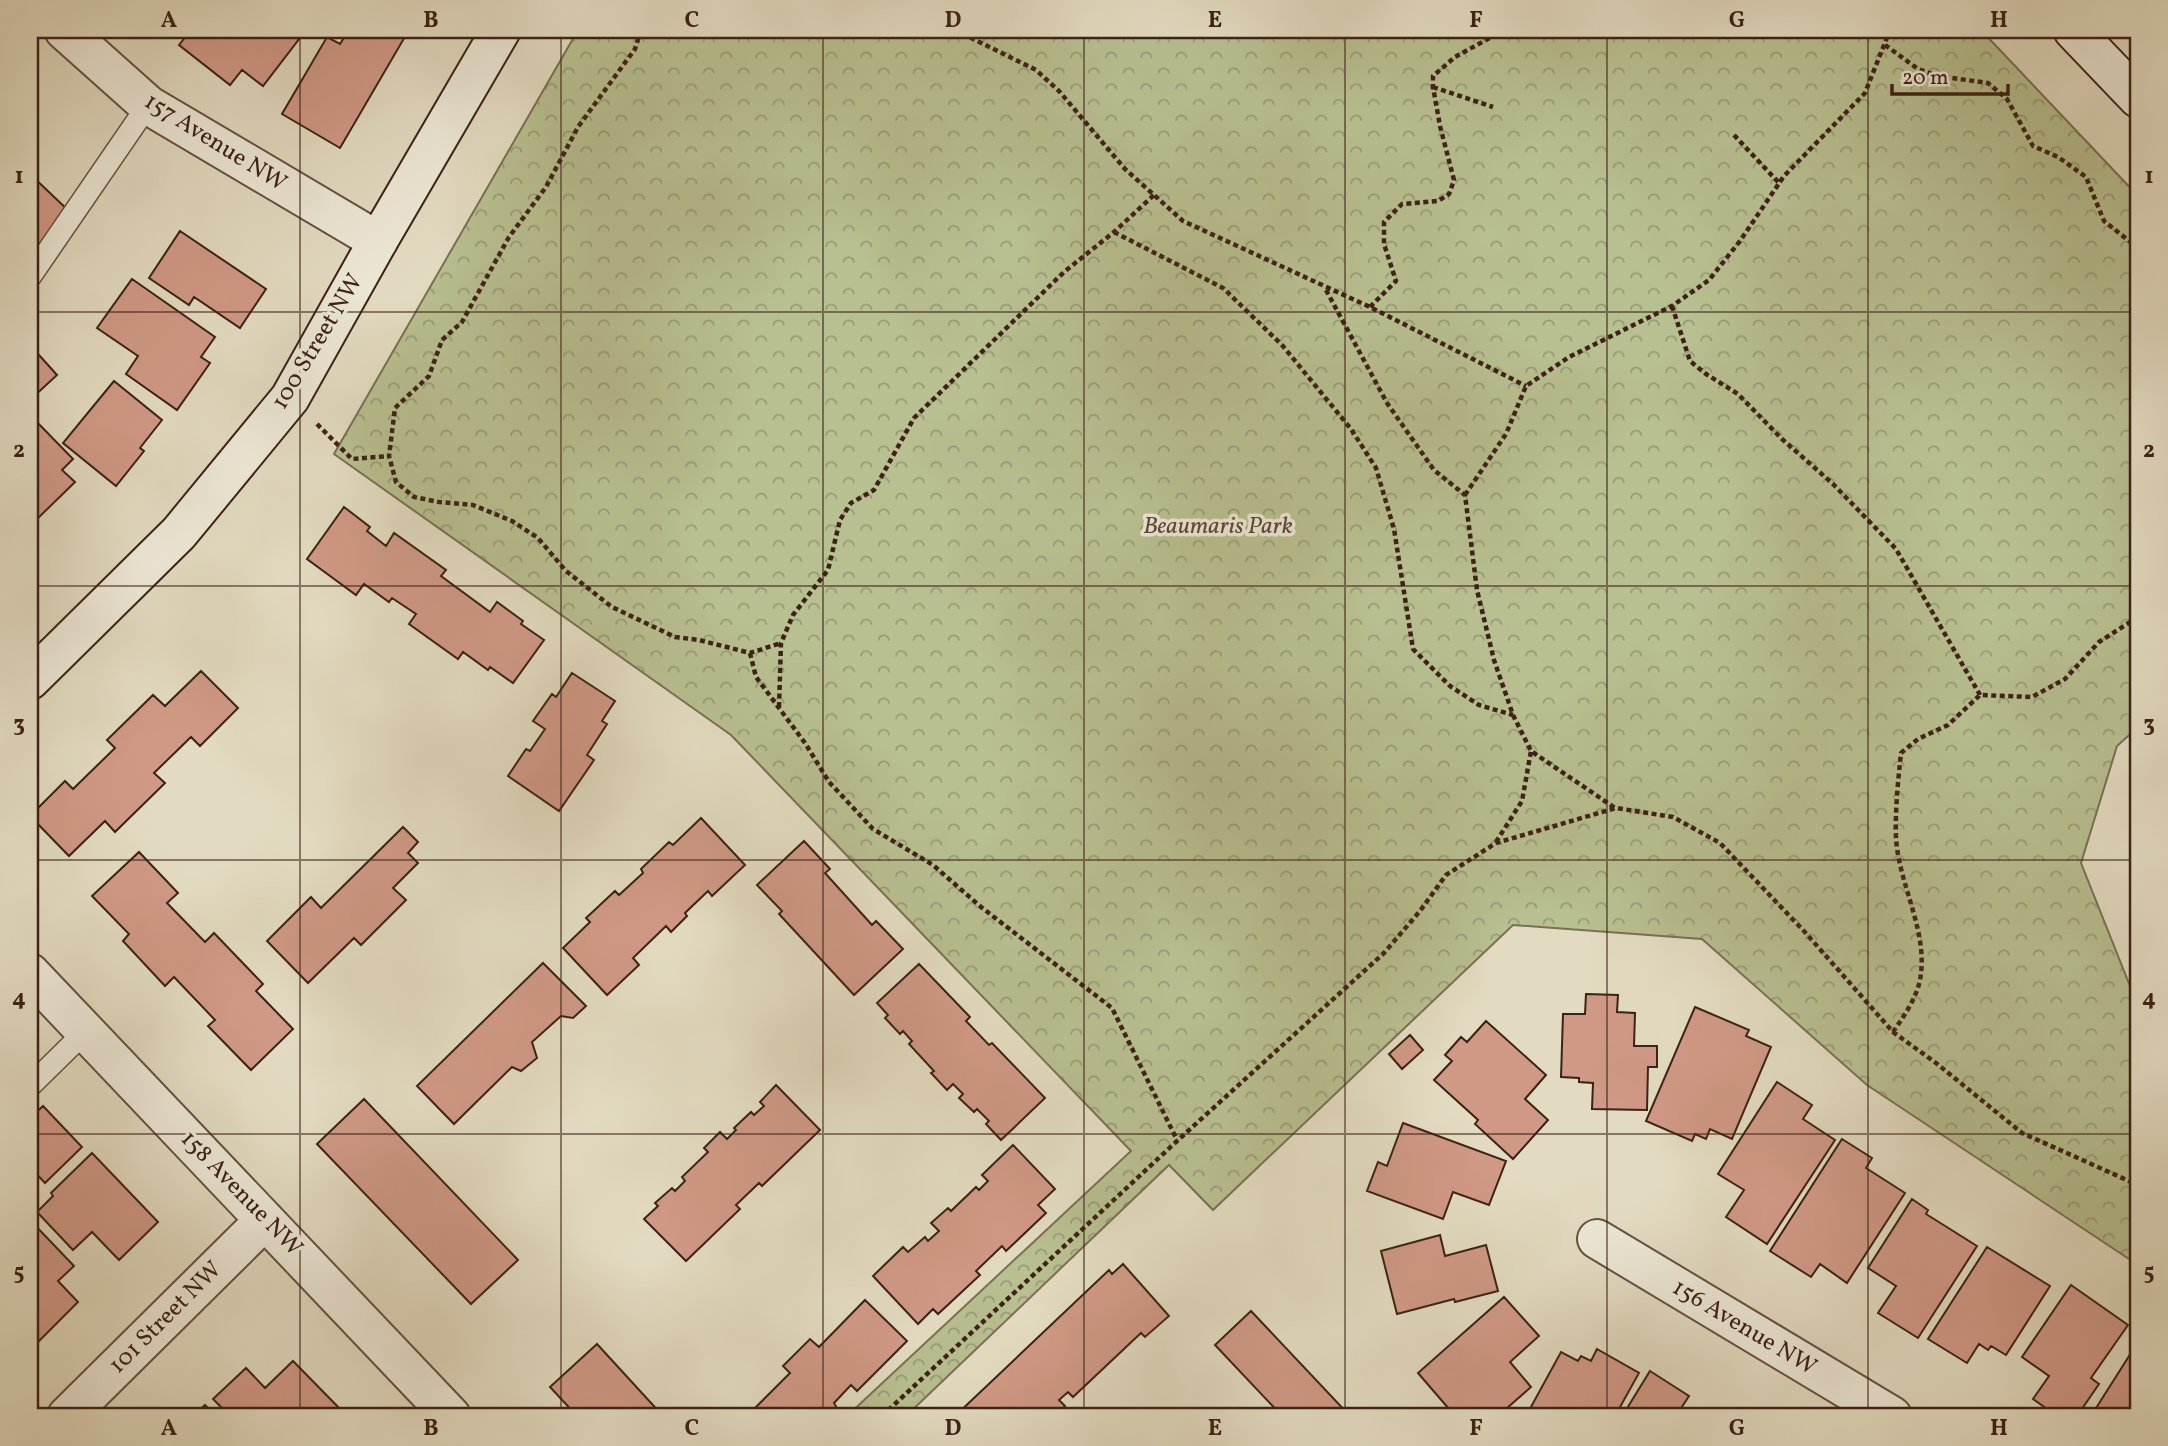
<svg xmlns="http://www.w3.org/2000/svg" width="2168" height="1446" viewBox="0 0 2168 1446" font-family="Vollkorn,serif">
  <style>
    .park { fill: url(#park-crowns); stroke: #7a7053; stroke-width: 2 }
    .building { fill: #d09986; stroke: #3c2116; stroke-width: 2 }
    .lines { fill: none; stroke-linecap: round; stroke-linejoin: round }
    .lane-casing { stroke: #665041; stroke-width: 24 }
    .street-casing { stroke: #665041; stroke-width: 42 }
    .secondary-casing { stroke: #3c2116; stroke-width: 42 }
    .path { stroke: #3c2116; stroke-width: 4.5; stroke-dasharray: 5 3.5; stroke-linecap: butt }
    .lane { stroke: #ede8d7; stroke-width: 21 }
    .street { stroke: #ede8d7; stroke-width: 38 }
    .secondary { stroke: #ede8d7; stroke-width: 38 }
    .grid { fill: none; stroke: #3c2116; stroke-width: 2; stroke-opacity: 0.55 }
    .labels { text-anchor: middle; dominant-baseline: central; stroke-width: 7; stroke-linejoin: round; paint-order: stroke }
    .street-label { font-size: 24px; fill: #3c2116; stroke: #ede8d7 }
    .park-label { font-size: 24px; font-style: italic; fill: #5b4834; stroke: #ede8d7 }
    .neatline { fill: none; stroke: #3c2116; stroke-width: 2.5 }
    .grid-label { font-size: 23px; text-anchor: middle; font-weight: bold; fill: #3c2116 }
  </style>
  <defs>
    <pattern id="park-crowns" width="20" height="18" patternUnits="userSpaceOnUse" patternTransform="scale(1.75)"><rect width="20" height="18" fill="#b8bf90"/><path d="M2 6a3 3 0 1 1 6 0M12 15a3 3 0 1 1 6 0" fill="none" stroke="#979b75"/></pattern>
  </defs>
  <rect width="100%" height="100%" fill="#e3dbc1"/>
  <filter id="stains"><feTurbulence type="fractalNoise" baseFrequency=".00286" numOctaves="4"/><feColorMatrix values="0 0 0 0 .2 0 0 0 0 .09 0 0 0 0 .02 0 0 0 .5 -.17"/></filter>
  <radialGradient id="worn" r=".72"><stop offset=".6" stop-color="#630" stop-opacity="0"/><stop offset="1" stop-color="#630" stop-opacity=".3"/></radialGradient>
  <path class="park" d="M 578,30 L 1981,30 L 2138,196 L 2138,727 L 2117,746 L 2081,863 L 2132,991 L 2138,998 L 2138,1265 L 1867,1085 L 1702,939 L 1513,925 L 1213,1210 L 1169,1165 L 906,1416 L 847,1416 L 1131,1151 L 731,735 L 334,454 Z"/>
  <path class="building" d="M 191,30 L 306,30 L 263,86 L 242,70 L 230,85 L 179,45 Z
    M 349,30 L 396,30 L 406,35 L 340,148 L 282,114 L 327,37 L 340,44 Z
    M 30,174 L 70,212 L 30,254 Z
    M 180,231 L 266,289 L 240,328 L 194,297 L 189,305 L 149,278 Z
    M 132,279 L 215,337 L 201,357 L 210,363 L 177,410 L 126,374 L 138,356 L 97,328 Z
    M 30,345 L 57,375 L 30,400 Z
    M 114,381 L 162,420 L 140,448 L 144,451 L 116,486 L 63,443 Z
    M 30,415 L 73,459 L 62,470 L 75,482 L 34,522 L 30,518 Z
    M 344,507 L 370,527 L 367,531 L 386,546 L 394,533 L 446,570 L 441,576 L 490,612 L 497,602 L 523,621 L 521,624 L 544,640 L 513,683 L 490,667 L 488,670 L 463,652 L 458,659 L 409,624 L 416,614 L 392,598 L 389,602 L 364,584 L 356,595 L 307,559 Z
    M 201,671 L 238,708 L 200,746 L 191,737 L 154,773 L 165,783 L 115,832 L 105,821 L 69,856 L 30,816 L 65,781 L 73,789 L 115,748 L 107,740 L 153,695 L 165,706 Z
    M 572,673 L 615,701 L 602,721 L 607,724 L 587,755 L 594,760 L 559,811 L 508,776 L 526,749 L 530,751 L 545,729 L 533,721 L 552,694 L 556,697 Z
    M 701,818 L 745,865 L 712,896 L 708,891 L 685,913 L 687,916 L 671,932 L 666,926 L 633,958 L 639,965 L 607,995 L 563,948 L 590,922 L 586,918 L 615,891 L 619,895 L 643,873 L 641,869 L 669,842 L 673,845 Z
    M 403,827 L 418,842 L 408,853 L 418,863 L 393,888 L 406,900 L 361,945 L 354,938 L 308,983 L 267,941 L 311,897 L 321,908 Z
    M 804,841 L 830,869 L 825,873 L 872,925 L 876,921 L 903,949 L 854,995 L 779,914 L 782,911 L 757,885 Z
    M 139,852 L 178,893 L 167,903 L 205,942 L 214,933 L 263,984 L 256,991 L 293,1029 L 251,1070 L 208,1026 L 215,1020 L 174,977 L 165,986 L 123,941 L 129,934 L 92,896 Z
    M 543,963 L 586,1006 L 573,1018 L 561,1016 L 532,1042 L 537,1058 L 521,1071 L 512,1067 L 454,1124 L 417,1086 Z
    M 919,964 L 970,1017 L 966,1021 L 989,1045 L 992,1043 L 1045,1098 L 1001,1140 L 986,1124 L 989,1121 L 977,1109 L 974,1112 L 959,1098 L 963,1094 L 953,1084 L 947,1090 L 931,1073 L 934,1071 L 909,1044 L 912,1041 L 903,1031 L 900,1034 L 885,1018 L 888,1015 L 877,1003 Z
    M 1586,994 L 1618,995 L 1617,1012 L 1635,1013 L 1634,1046 L 1657,1046 L 1657,1067 L 1648,1067 L 1647,1110 L 1592,1109 L 1593,1083 L 1579,1082 L 1579,1078 L 1561,1077 L 1563,1014 L 1585,1014 Z
    M 1695,1007 L 1749,1030 L 1746,1036 L 1771,1047 L 1732,1139 L 1710,1129 L 1706,1139 L 1695,1134 L 1692,1141 L 1646,1121 Z
    M 1486,1021 L 1546,1075 L 1525,1099 L 1548,1120 L 1513,1159 L 1475,1124 L 1478,1120 L 1434,1080 L 1452,1061 L 1445,1055 L 1461,1037 L 1467,1042 Z
    M 1410,1035 L 1423,1050 L 1402,1069 L 1389,1054 Z
    M 1777,1082 L 1812,1105 L 1803,1119 L 1835,1140 L 1767,1244 L 1726,1217 L 1744,1190 L 1718,1174 Z
    M 776,1085 L 820,1130 L 762,1186 L 759,1183 L 736,1205 L 740,1209 L 686,1261 L 644,1219 L 658,1206 L 655,1203 L 672,1188 L 675,1191 L 685,1181 L 682,1177 L 708,1152 L 704,1148 L 720,1132 L 727,1139 L 736,1130 L 734,1128 L 751,1112 L 754,1115 L 764,1106 L 760,1102 Z
    M 364,1099 L 518,1260 L 471,1304 L 317,1144 Z
    M 43,1106 L 82,1147 L 45,1183 L 30,1167 L 30,1118 Z
    M 1403,1123 L 1506,1161 L 1489,1205 L 1453,1192 L 1443,1219 L 1367,1191 L 1378,1162 L 1387,1166 Z
    M 1842,1139 L 1872,1158 L 1866,1168 L 1905,1193 L 1847,1283 L 1820,1264 L 1811,1277 L 1770,1251 Z
    M 1013,1145 L 1055,1189 L 1038,1205 L 1046,1213 L 1006,1251 L 1002,1246 L 976,1271 L 980,1275 L 938,1314 L 933,1309 L 918,1324 L 873,1276 L 903,1247 L 908,1252 L 925,1237 L 928,1241 L 939,1231 L 931,1223 L 948,1208 L 951,1211 L 976,1187 L 979,1190 L 988,1181 L 982,1175 Z
    M 92,1153 L 158,1222 L 119,1260 L 92,1232 L 73,1250 L 37,1212 L 53,1196 L 51,1193 Z
    M 1912,1199 L 1928,1210 L 1926,1214 L 1977,1246 L 1918,1338 L 1878,1313 L 1896,1286 L 1868,1268 Z
    M 30,1220 L 74,1266 L 58,1281 L 78,1302 L 32,1348 L 30,1346 Z
    M 1440,1235 L 1445,1256 L 1486,1245 L 1498,1291 L 1455,1302 L 1454,1299 L 1397,1314 L 1381,1251 Z
    M 1987,1247 L 2050,1286 L 2006,1355 L 1991,1346 L 1988,1350 L 1979,1344 L 1967,1363 L 1928,1339 Z
    M 1123,1264 L 1169,1316 L 1145,1337 L 1141,1333 L 1073,1397 L 1068,1392 L 1059,1400 L 1065,1406 L 1055,1416 L 955,1416 L 1109,1270 L 1112,1274 Z
    M 2071,1285 L 2128,1325 L 2091,1378 L 2099,1384 L 2077,1416 L 2057,1416 L 2033,1399 L 2049,1376 L 2022,1357 Z
    M 1504,1297 L 1539,1336 L 1510,1362 L 1531,1387 L 1498,1416 L 1455,1416 L 1418,1373 Z
    M 865,1300 L 907,1341 L 857,1391 L 851,1385 L 834,1403 L 838,1410 L 832,1416 L 747,1416 L 790,1373 L 783,1366 L 810,1339 L 819,1347 Z
    M 1251,1311 L 1350,1416 L 1282,1416 L 1215,1345 Z
    M 2138,1342 L 2138,1416 L 2091,1416 Z
    M 597,1344 L 663,1416 L 577,1416 L 550,1387 Z
    M 1597,1349 L 1639,1373 L 1615,1416 L 1612,1414 L 1611,1416 L 1526,1416 L 1561,1352 L 1578,1361 L 1581,1356 L 1591,1361 Z
    M 293,1361 L 343,1412 L 338,1416 L 230,1416 L 213,1399 L 246,1368 L 265,1388 Z
    M 1650,1371 L 1689,1396 L 1676,1416 L 1632,1416 L 1633,1415 L 1626,1410 Z
    M 205,1405 L 216,1416 L 193,1416 Z"/>
  <g class="lines">
    <g class="lane-casing">
      <path id="lane" d="M 30,277 L 148,105
        M 30,1086 L 86,1031"/>
    </g>
    <g class="street-casing">
      <path id="street" d="M 64,30 L 148,105 L 378,241
        M 30,973 L 451,1416
        M 1597,1239 L 1892,1416
        M 67,1416 L 265,1220"/>
    </g>
    <g class="secondary-casing">
      <path id="secondary" d="M 2073,30 L 2138,98
        M 30,680 L 179,533 L 290,398 L 378,241 L 501,30"/>
    </g>
    <path class="path" d="M 641,30 L 635,49 L 578,127 L 546,187 L 509,237 L 462,322 L 442,340 L 429,376 L 395,408 L 389,456 L 396,482 L 414,497 L 439,502 L 473,505 L 512,521 L 538,538 L 566,571 L 612,607 L 675,637 L 699,640 L 750,653 L 781,643
      M 955,30 L 1036,70 L 1059,91 L 1125,169 L 1183,221 L 1370,307 L 1526,386
      M 1885,45 L 1918,69 L 1938,76 L 1988,83 L 2007,99 L 2033,146 L 2058,157 L 2086,177 L 2104,221 L 2138,248
      M 1433,87 L 1493,107
      M 1734,135 L 1779,183
      M 1114,232 L 1223,288 L 1282,345 L 1351,429 L 1376,468 L 1394,529 L 1413,649 L 1450,686 L 1479,705 L 1513,715
      M 1326,290 L 1387,403 L 1434,470 L 1465,495 L 1477,590 L 1494,660 L 1513,715 L 1531,751 L 1615,808
      M 1672,306 L 1690,361 L 1706,374 L 1738,394 L 1782,439 L 1833,484 L 1896,549 L 1980,695
      M 1370,307 L 1396,281 L 1384,244 L 1384,222 L 1402,204 L 1438,201 L 1449,194 L 1454,180 L 1440,126 L 1433,87 L 1433,76 L 1455,57 L 1504,30
      M 317,424 L 352,459 L 389,456
      M 1465,495 L 1506,434 L 1526,386 L 1569,357 L 1672,306 L 1709,280 L 1740,241 L 1784,176 L 1865,93 L 1890,30
      M 750,653 L 756,677 L 805,743 L 829,782 L 873,829 L 933,865 L 981,907 L 1112,1008 L 1177,1140
      M 779,707 L 781,643 L 793,615 L 828,570 L 840,520 L 851,503 L 874,490 L 914,418 L 1064,272 L 1114,232 L 1154,195
      M 1496,842 L 1522,801 L 1531,751
      M 1893,1032 C 1904,1016 1916,999 1920,980 C 1929,932 1899,886 1896,838 C 1895,810 1898,781 1901,753 L 1918,739 L 1948,725 L 1980,695 L 2032,697 L 2065,679 L 2099,642 L 2138,617
      M 882,1416 L 1177,1141 L 1384,953 L 1420,911 L 1446,875 L 1496,843 L 1616,808 L 1673,817 L 1720,843 L 1803,930 L 1893,1032 L 1936,1063 L 2022,1133 L 2138,1185"/>
    <use href="#lane" class="lane"/>
    <use href="#street" class="street"/>
    <use href="#secondary" class="secondary"/>
  </g>
  <path class="grid" d="M 300,30 L 300,1416M 561,30 L 561,1416M 823,30 L 823,1416M 1084,30 L 1084,1416M 1345,30 L 1345,1416M 1607,30 L 1607,1416M 1868,30 L 1868,1416M 30,312 L 2138,312M 30,586 L 2138,586M 30,860 L 2138,860M 30,1134 L 2138,1134"/>
  <g class="labels">
    <g class="street-label">
      <text transform="translate(215 143) rotate(32)">157 Avenue NW</text>
      <text transform="translate(318 342) rotate(-59)">100 Street NW</text>
      <text transform="translate(241 1194) rotate(46)">158 Avenue NW</text>
      <text transform="translate(166 1318) rotate(-45)">101 Street NW</text>
      <text transform="translate(1744 1328) rotate(31)">156 Avenue NW</text>
    </g>
    <g class="park-label">
      <text x="1218" y="527">Beaumaris Park</text>
    </g>
  </g>
  <rect width="2168" height="1446" fill="none" stroke="#e3dbc1" stroke-width="77"/>
  <path d="M1892 84v10h116v-10" fill="none" stroke="#3c2116" stroke-width="3.5"/>
  <text x="1902" y="84" font-size="21" fill="#3c2116" stroke="#ede8d7" stroke-width="5" paint-order="stroke">20 m</text>
  <rect x="38" y="38" width="2092" height="1370" class="neatline"/>
  <g class="grid-label">
    <text x="169" y="27">A</text>
    <text x="431" y="27">B</text>
    <text x="692" y="27">C</text>
    <text x="953" y="27">D</text>
    <text x="1215" y="27">E</text>
    <text x="1476" y="27">F</text>
    <text x="1737" y="27">G</text>
    <text x="1999" y="27">H</text>
    <text x="19" y="183">1</text>
    <text x="2149" y="183">1</text>
    <text x="19" y="457">2</text>
    <text x="2149" y="457">2</text>
    <text x="19" y="731">3</text>
    <text x="2149" y="731">3</text>
    <text x="19" y="1005">4</text>
    <text x="2149" y="1005">4</text>
    <text x="19" y="1279">5</text>
    <text x="2149" y="1279">5</text>
    <text x="169" y="1435">A</text>
    <text x="431" y="1435">B</text>
    <text x="692" y="1435">C</text>
    <text x="953" y="1435">D</text>
    <text x="1215" y="1435">E</text>
    <text x="1476" y="1435">F</text>
    <text x="1737" y="1435">G</text>
    <text x="1999" y="1435">H</text>
  </g>
  <rect width="100%" height="100%" filter="url(#stains)"/>
  <rect width="100%" height="100%" fill="url(#worn)"/>
</svg>
